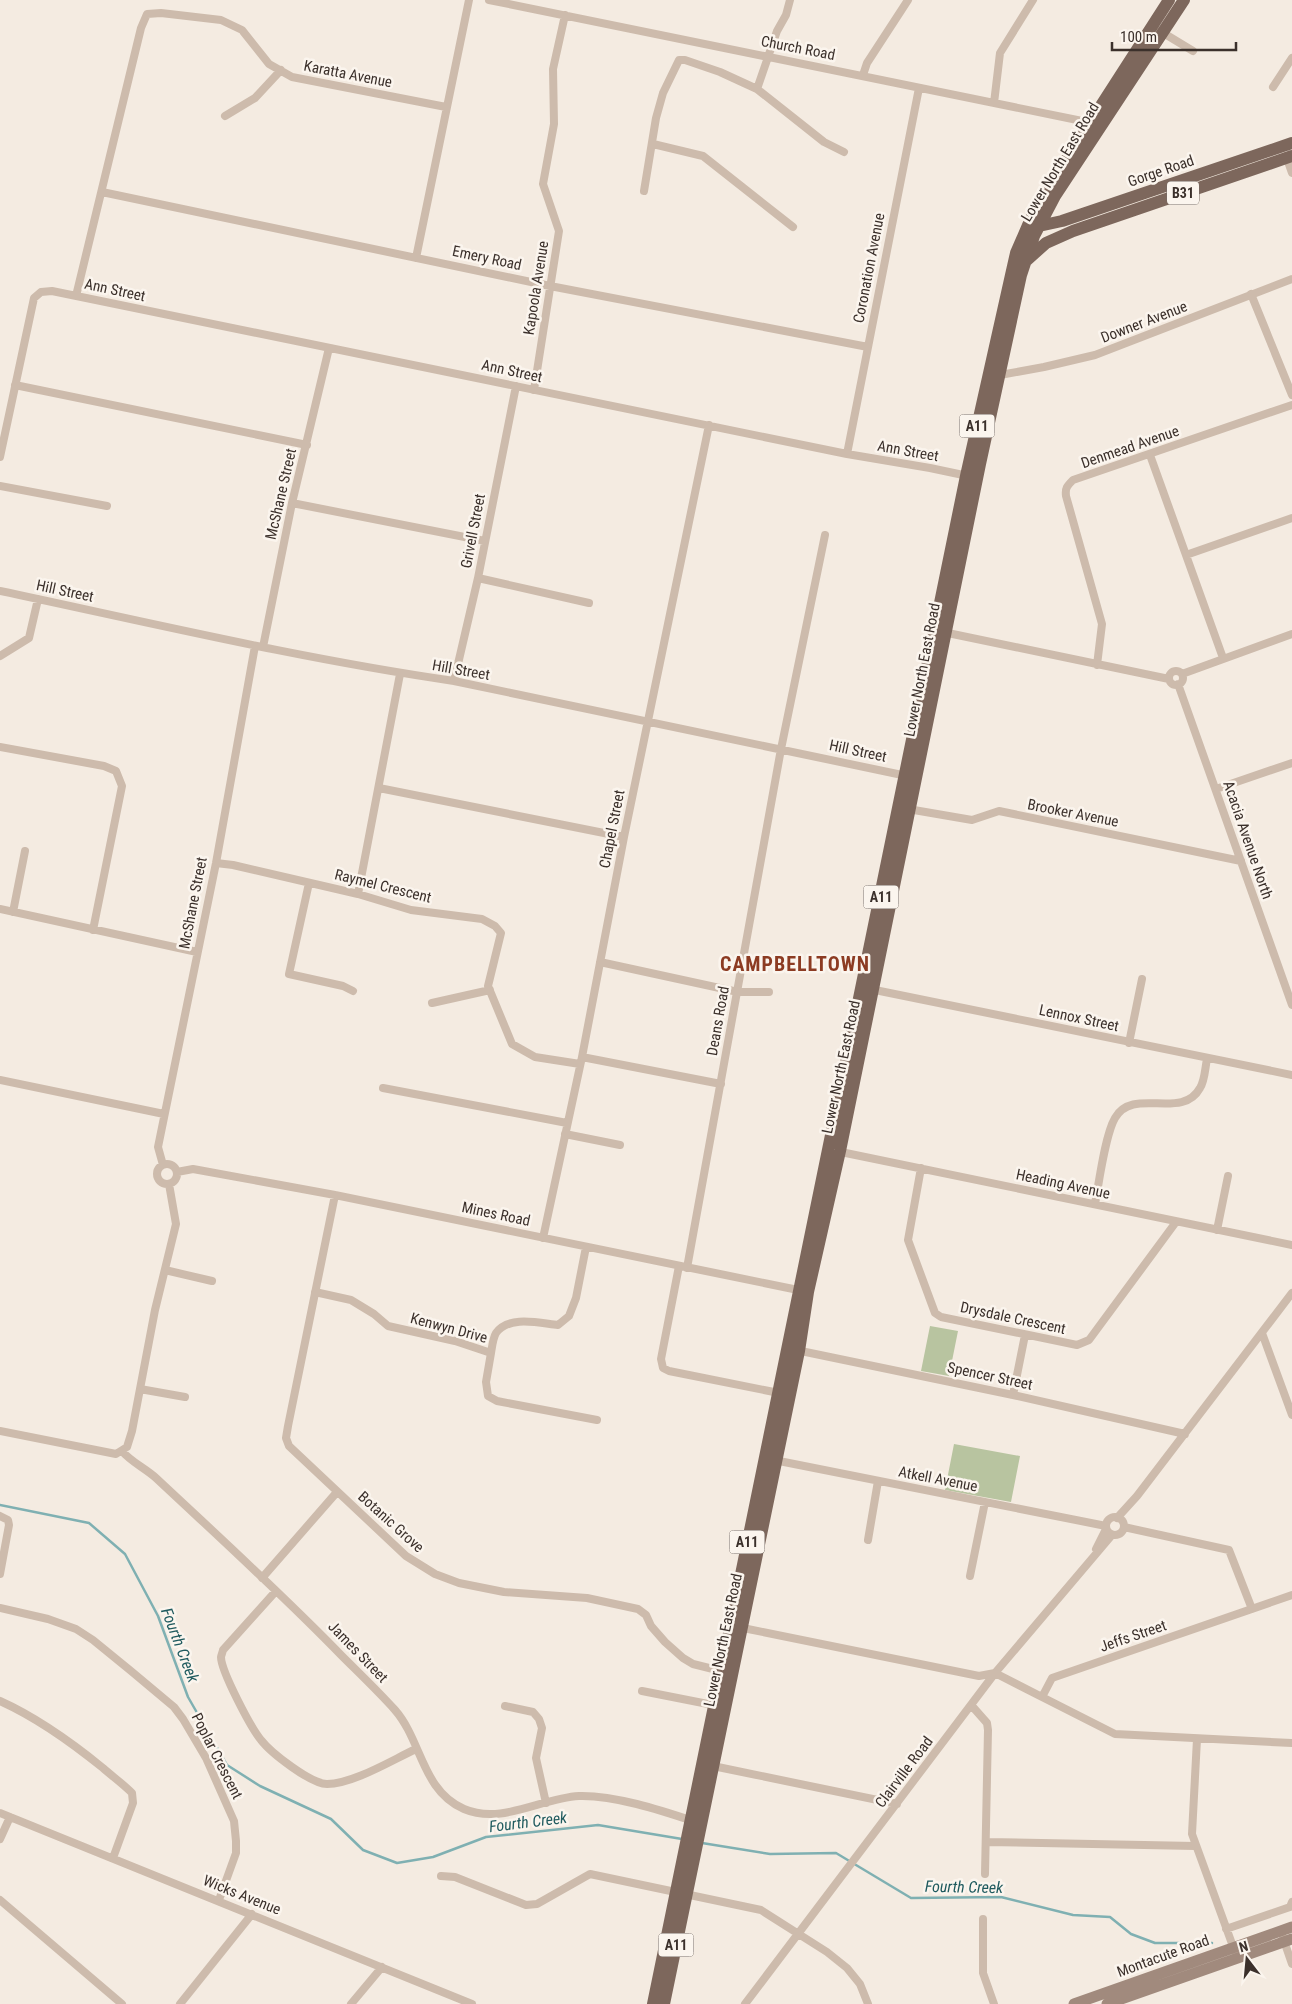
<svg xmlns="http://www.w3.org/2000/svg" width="1292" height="2004" viewBox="0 0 1292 2004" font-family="'Roboto Condensed',sans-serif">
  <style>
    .green { fill: #b8c4a0 }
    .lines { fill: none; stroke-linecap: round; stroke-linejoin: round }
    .stream { stroke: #7fb0b2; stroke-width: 2.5 }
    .minor { stroke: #cdbbac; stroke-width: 8 }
    .secondary { stroke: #a18a7d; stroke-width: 11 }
    .primary { stroke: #7d675c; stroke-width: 12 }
    .labels { text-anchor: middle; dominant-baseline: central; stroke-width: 5; stroke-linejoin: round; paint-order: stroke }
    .shield { fill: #fbf5ee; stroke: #756b66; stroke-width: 1 }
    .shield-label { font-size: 14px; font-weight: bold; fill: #3b302b }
    .street-label { font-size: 15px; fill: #3b302b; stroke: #fbf5ee }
    .water-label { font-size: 16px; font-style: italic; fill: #1f5a5e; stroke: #fbf5ee }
    .district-label { font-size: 20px; font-weight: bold; letter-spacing: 1px; fill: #8c3b22; stroke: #fbf5ee }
  </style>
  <rect width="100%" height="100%" fill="#f4ebe1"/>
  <path class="green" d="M 930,1326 L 958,1331 L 949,1376 L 921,1371 Z
    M 954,1444 L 1020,1456 L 1011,1502 L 945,1490 Z"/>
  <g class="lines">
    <path class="stream" d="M 0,1505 L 89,1523 L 125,1554 L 158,1616 L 188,1697 L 227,1765 L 260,1786 L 331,1819 L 363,1850 L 397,1863 L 433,1857 L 486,1837 L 598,1825 L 682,1839
      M 702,1843 L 770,1854 L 836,1853 L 911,1898 L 1001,1897 L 1073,1915 L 1110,1917 L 1131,1934 L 1155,1943 L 1212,1943"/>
    <path class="minor" d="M 489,0 L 1092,123
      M 1160,31 L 1193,51
      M 863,75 L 867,63 L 908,0
      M 1273,87 L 1292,58
      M 757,89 L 824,142 L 844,152
      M 994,103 L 1000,53 L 1033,0
      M 225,116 L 255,98 L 281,70
      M 653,144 L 703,156 L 793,227
      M 1286,156 L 1292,173
      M 644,191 L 656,118 L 663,93 L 679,60 L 685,60 L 720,72 L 757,89 L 777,31 L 786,15 L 790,0
      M 102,192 L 550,286 L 868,347
      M 416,258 L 469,0
      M 1251,294 L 1292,395
      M 76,296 L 141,28 L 147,14 L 161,13 L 221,20 L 242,30 L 269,64 L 292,77 L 446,107
      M 1000,375 L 1044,367 L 1095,355 L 1292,279
      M 15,385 L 307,445
      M 534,390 L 559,231 L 543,184 L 554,124 L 553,69 L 565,15
      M 847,454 L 919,88
      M 1150,455 L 1223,658
      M 0,457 L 34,298 L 41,292 L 52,291 L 847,454 L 930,468 L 968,476
      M 0,486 L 107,506
      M 292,503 L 485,541
      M 1186,555 L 1292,518
      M 478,578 L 589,603
      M 0,591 C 151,623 302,659 454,681 L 907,776
      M 943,632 L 1169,679
      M 263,647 L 292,503 L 329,348
      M 0,656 L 29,638 L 38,599
      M 1097,665 L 1102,624 L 1066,496 C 1065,488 1067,486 1073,480 L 1292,405
      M1169 678a7 7 0 1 1 14 0a7 7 0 1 1-14 0Z
      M 1182,674 L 1292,634
      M 454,681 L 478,578 L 516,386
      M 1178,684 L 1292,1005
      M 0,747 L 104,766 L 116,771 L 122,786 L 93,930
      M 379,788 L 624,837
      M 1216,789 L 1292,763
      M 908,809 L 972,820 L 999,811 L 1241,861
      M 216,863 L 233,865 L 358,894 L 411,910 L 482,919 L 495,926 L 501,933 L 488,986 L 512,1044 L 535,1057 L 580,1064
      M 309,883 L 289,974 L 343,986 L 353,991
      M 358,894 L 400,674
      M 0,909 L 197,952
      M 13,912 L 25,851
      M 600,962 L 738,992 L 769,992
      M 870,989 L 1292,1075
      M 432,1003 L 490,990
      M 1129,1043 L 1142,979
      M 582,1057 L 721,1084
      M 0,1080 L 164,1114
      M 383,1088 L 567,1123
      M 565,1134 L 620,1145
      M 836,1151 L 1292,1245
      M157 1174a10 10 0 1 1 20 0a10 10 0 1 1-20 0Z
      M 163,1165 L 158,1147 L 216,863 L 255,646
      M 921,1168 L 908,1240 L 935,1313 L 941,1317 L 1077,1345 L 1089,1340 L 1176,1222
      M 177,1172 L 193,1169 L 335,1195 L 803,1291
      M 335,1195 L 288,1426 L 286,1438 L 289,1446 L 406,1556 L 435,1574 L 459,1583 L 504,1592 L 587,1598 L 638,1609 L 646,1615 L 651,1626 L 665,1642 L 683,1658 L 693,1664 L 725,1672
      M 1095,1204 C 1099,1183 1105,1135 1115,1118 C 1133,1086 1182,1121 1200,1088 C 1205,1080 1205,1068 1207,1059
      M 1217,1230 L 1228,1176
      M 543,1238 L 582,1057 L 624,837 L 709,425
      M 679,1266 L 661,1359 L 663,1368 L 669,1371 L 779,1393
      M 687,1268 L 781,749 L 825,535
      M 165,1270 L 212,1281
      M 315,1292 L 351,1300 L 374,1314 L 388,1326 L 455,1341 L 491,1353 L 486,1382 L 488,1396 L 497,1401 L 597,1420
      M 1262,1333 L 1292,1415
      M 796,1350 L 1013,1395 L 1185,1434
      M 491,1353 C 492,1347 493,1338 496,1333 C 509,1315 539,1323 558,1325 L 569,1316 L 576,1298 L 586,1247
      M 140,1389 L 185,1397
      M 1013,1395 L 1025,1335
      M 0,1431 L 116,1454 L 127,1447 L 132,1431 L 155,1310 L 176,1224 L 169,1184
      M 122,1451 C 131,1462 145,1468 156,1478 C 219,1537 282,1594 342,1656 C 359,1673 378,1691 395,1710 C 422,1741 422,1791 464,1809 C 502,1825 541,1798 579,1796 C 614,1795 660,1810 693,1821
      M 774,1460 L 1106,1526
      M 0,1516 L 8,1520 L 9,1525 L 0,1574
      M1106 1526a9 9 0 1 1 18 0a9 9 0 1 1-18 0Z
      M 1117,1518 L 1137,1496 L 1292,1293
      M 1124,1527 L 1229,1550 L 1252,1609
      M 868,1540 L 878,1481
      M 1096,1549 L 1106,1529
      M 970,1576 L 985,1502
      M 262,1578 L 337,1492
      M 276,1591 L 223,1650 C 223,1651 221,1656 221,1657 C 221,1671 251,1728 261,1740 C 271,1753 311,1784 327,1784 C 353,1784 392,1760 416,1749
      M 0,1608 L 48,1619 L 76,1629 L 93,1640 L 131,1671 L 174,1707 L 183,1719 L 206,1758 L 234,1821 L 236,1841 L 236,1853 L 219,1900
      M 738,1627 L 979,1676 L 995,1673 L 1042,1697 L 1052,1678 L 1292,1595
      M 642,1691 L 713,1705
      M 1042,1697 L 1115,1734 L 1292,1743
      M 0,1701 C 38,1718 71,1742 103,1768 C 112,1776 123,1784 132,1793 L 133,1803 L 113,1858
      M 505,1706 L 533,1712 L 539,1719 L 542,1728 L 536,1758 L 546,1803
      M 972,1706 L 987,1723 L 988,1730 L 985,1874
      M 1197,1739 L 1192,1834 L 1235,1952
      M 713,1766 L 897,1804
      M 0,1813 L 472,2004
      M 0,1839 L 10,1817
      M 986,1842 L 1195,1846
      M 441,1876 L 455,1877 L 526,1905 L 537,1904 L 590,1874 L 761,1910 L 827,1952 L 847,1968 L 860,1984 L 868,2004
      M 0,1900 L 122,2004
      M 983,1919 L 983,1973 L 994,2004
      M 1226,1929 L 1290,1907 L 1292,1902
      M 1283,1938 L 1292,1964
      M 180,2004 L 252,1914
      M 351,2004 L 382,1967
      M 745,2004 L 995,1673 L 1112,1535"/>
    <path class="secondary" d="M 1074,2004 L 1292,1927
      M 1107,2004 L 1292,1939"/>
    <path class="primary" d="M 1039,226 L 1062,221 L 1292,143
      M 1027,260 L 1046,243 L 1073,231 L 1292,156
      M 653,2004 L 966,476 L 1011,275 L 1016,253 L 1029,223 L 1037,205 L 1169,0
      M 664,2004 L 799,1351 L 808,1292 L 840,1151 L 980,464 L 1021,275 L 1034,236 L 1055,196 L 1184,0"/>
  </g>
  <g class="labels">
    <g class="shield">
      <rect x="1167" y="181.5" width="32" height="23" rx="4"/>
      <rect x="959.5" y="414.5" width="35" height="23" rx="4"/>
      <rect x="863.5" y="885.5" width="35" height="23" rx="4"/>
      <rect x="729.5" y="1530.5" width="35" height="23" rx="4"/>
      <rect x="658.5" y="1933.5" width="35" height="23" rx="4"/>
    </g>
    <g class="shield-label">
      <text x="1183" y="193">B31</text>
      <text x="977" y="426">A11</text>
      <text x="881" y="897">A11</text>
      <text x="747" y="1542">A11</text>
      <text x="676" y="1945">A11</text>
    </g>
    <g class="street-label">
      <text transform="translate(798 48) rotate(11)">Church Road</text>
      <text transform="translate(348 74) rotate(11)">Karatta Avenue</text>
      <text transform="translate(1060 162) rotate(-59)">Lower North East Road</text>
      <text transform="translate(1161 171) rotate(-19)">Gorge Road</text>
      <text transform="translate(487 258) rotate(12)">Emery Road</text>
      <text transform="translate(869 268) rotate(-79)">Coronation Avenue</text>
      <text transform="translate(536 288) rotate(-81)">Kapoola Avenue</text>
      <text transform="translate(115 290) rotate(12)">Ann Street</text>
      <text transform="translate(1144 322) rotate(-21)">Downer Avenue</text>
      <text transform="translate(512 371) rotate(12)">Ann Street</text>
      <text transform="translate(1130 447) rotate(-19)">Denmead Avenue</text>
      <text transform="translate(908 451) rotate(10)">Ann Street</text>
      <text transform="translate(281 494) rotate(-77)">McShane Street</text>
      <text transform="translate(473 531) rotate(-79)">Grivell Street</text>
      <text transform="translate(65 591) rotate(12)">Hill Street</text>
      <text transform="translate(461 670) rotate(10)">Hill Street</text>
      <text transform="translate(922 670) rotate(-79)">Lower North East Road</text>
      <text transform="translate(858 751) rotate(12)">Hill Street</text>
      <text transform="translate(1073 813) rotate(11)">Brooker Avenue</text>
      <text transform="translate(612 829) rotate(-79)">Chapel Street</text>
      <text transform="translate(1248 840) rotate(71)">Acacia Avenue North</text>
      <text transform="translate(383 886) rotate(14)">Raymel Crescent</text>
      <text transform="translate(193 903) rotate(-79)">McShane Street</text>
      <text transform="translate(1079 1018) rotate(12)">Lennox Street</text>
      <text transform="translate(718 1021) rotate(-80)">Deans Road</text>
      <text transform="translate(841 1067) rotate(-78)">Lower North East Road</text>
      <text transform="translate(1063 1184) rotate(12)">Heading Avenue</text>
      <text transform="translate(496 1214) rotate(12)">Mines Road</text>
      <text transform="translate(1013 1318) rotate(12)">Drysdale Crescent</text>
      <text transform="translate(449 1328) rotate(15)">Kenwyn Drive</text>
      <text transform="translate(990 1376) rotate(12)">Spencer Street</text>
      <text transform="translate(938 1479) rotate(11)">Atkell Avenue</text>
      <text transform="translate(391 1522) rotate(42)">Botanic Grove</text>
      <text transform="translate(1133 1636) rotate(-19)">Jeffs Street</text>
      <text transform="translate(723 1640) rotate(-78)">Lower North East Road</text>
      <text transform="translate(358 1652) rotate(46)">James Street</text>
      <text transform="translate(217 1756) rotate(63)">Poplar Crescent</text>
      <text transform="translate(904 1772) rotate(-53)">Clairville Road</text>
      <text transform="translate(242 1895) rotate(22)">Wicks Avenue</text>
      <text transform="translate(1163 1956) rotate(-20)">Montacute Road</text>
    </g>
    <g class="water-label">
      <text transform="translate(180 1645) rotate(69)">Fourth Creek</text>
      <text transform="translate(528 1822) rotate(-7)">Fourth Creek</text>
      <text transform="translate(964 1887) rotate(1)">Fourth Creek</text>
    </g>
    <g class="district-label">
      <text x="795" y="964">CAMPBELLTOWN</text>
    </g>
  </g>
  <g transform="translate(1247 1959) rotate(344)" stroke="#fbf5ee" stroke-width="4" paint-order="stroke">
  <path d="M0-4L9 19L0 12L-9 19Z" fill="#3b302b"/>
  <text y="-8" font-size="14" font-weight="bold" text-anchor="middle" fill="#3b302b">N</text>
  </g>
  <path d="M1112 42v8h124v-8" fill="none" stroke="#3b302b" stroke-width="2.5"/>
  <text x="1120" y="42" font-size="15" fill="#3b302b" stroke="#fbf5ee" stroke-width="4" paint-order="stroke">100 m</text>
</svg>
